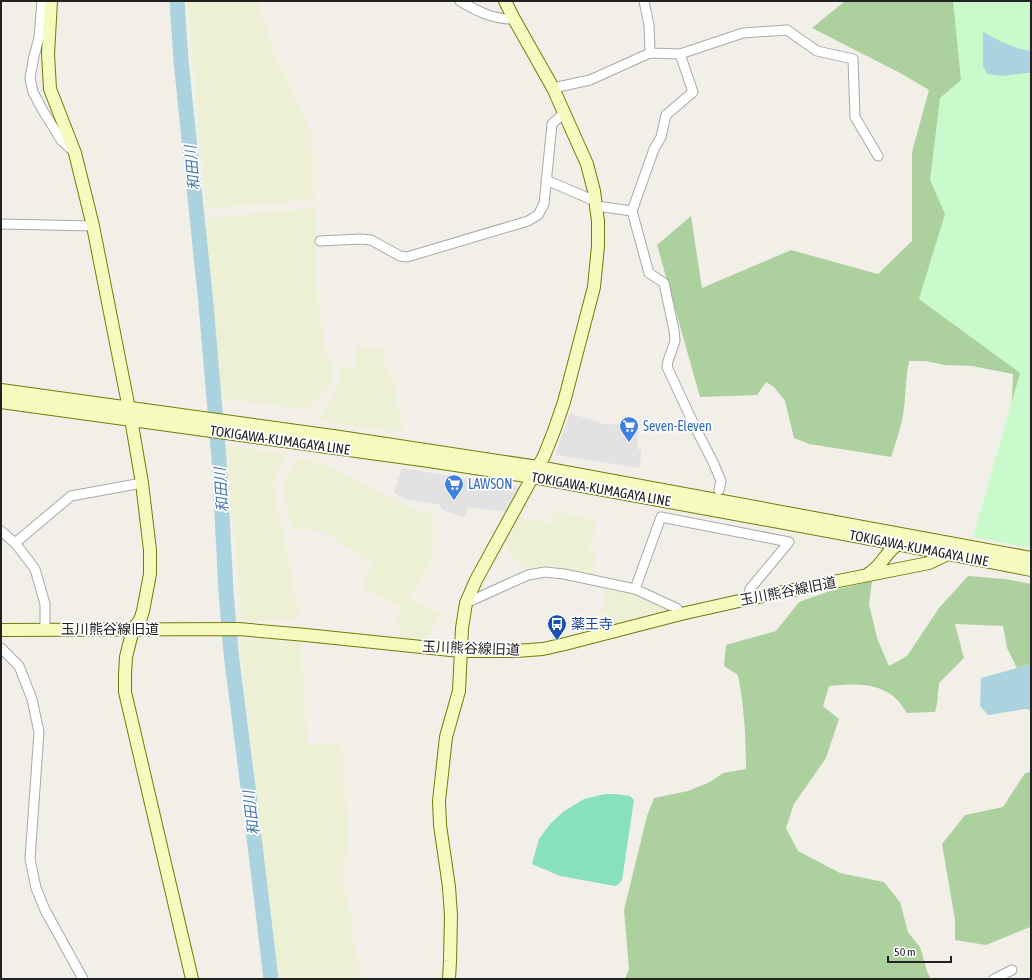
<svg xmlns="http://www.w3.org/2000/svg" width="1032" height="980" viewBox="0 0 1032 980" font-family="'Asap Condensed','Noto Sans JP',sans-serif">
  <style>
    .farmland { fill: #eef0d5 }
    .forest { fill: #add19e }
    .park { fill: #c8facc }
    .pitch { fill: #88e0be }
    .parking { fill: #e2e2e2 }
    .water { fill: #aad3df }
    .lines { fill: none; stroke-linecap: round; stroke-linejoin: round }
    .river { stroke: #aad3df; stroke-width: 15 }
    .street-casing { stroke: #a9a9a9; stroke-width: 11 }
    .secondary-casing { stroke: #707d05; stroke-width: 14 }
    .street { stroke: #fff; stroke-width: 9 }
    .secondary { stroke: #f7fabf; stroke-width: 12 }
    .labels { text-anchor: middle; dominant-baseline: central; stroke-width: 3.5; stroke-linejoin: round; paint-order: stroke }
    .shop-label { font-size: 14px; fill: #366cbe; stroke: #fff; text-anchor: start }
    .street-label { font-size: 14px; fill: #222; stroke: #fff }
    .transit-label { font-size: 14px; fill: #164399; stroke: #fff; text-anchor: start }
    .water-label { font-size: 15px; font-style: italic; fill: #4a7aab; stroke: #fff }
  </style>
  <rect width="100%" height="100%" fill="#f2efe9"/>
  <path class="farmland" d="M 187,1 L 258,1 L 274,53 L 287,78 L 312,135 L 314,200 L 206,208 Z
    M 315,208 L 316,280 L 321,323 L 325,346 L 333,373 L 332,381 L 308,410 L 220,398 L 206,230 L 207,218 Z
    M 356,346 L 383,348 L 383,358 L 388,370 L 393,378 L 397,404 L 402,420 L 402,432 L 344,425 L 319,420 L 332,400 L 338,385 L 340,378 L 339,368 L 356,368 Z
    M 225,446 L 288,453 L 273,483 L 299,611 L 297,619 L 251,622 L 242,619 Z
    M 298,458 L 329,465 L 377,492 L 401,504 L 433,515 L 433,547 L 429,567 L 408,598 L 440,613 L 425,640 L 397,637 L 402,627 L 396,623 L 402,607 L 362,589 L 367,576 L 374,565 L 335,539 L 318,531 L 310,528 L 292,531 L 283,486 Z
    M 554,511 L 597,520 L 589,550 L 595,552 L 593,577 L 560,569 L 537,568 L 528,570 L 510,555 L 504,545 L 519,517 L 551,523 Z
    M 604,587 L 630,592 L 667,607 L 665,611 L 634,618 L 601,628 Z
    M 241,639 L 301,641 L 307,744 L 339,743 L 342,749 L 348,835 L 343,883 L 351,917 L 354,944 L 362,979 L 278,979 L 239,643 Z"/>
  <path class="forest" d="M 845,1 L 1031,1 L 1002,76 L 1031,532 L 1011,420 L 1013,374 L 972,366 L 945,365 L 926,361 L 909,361 C 905,381 906,401 902,421 C 899,433 895,445 891,457 L 809,444 L 794,438 L 785,401 L 774,387 L 766,382 L 757,395 L 700,397 L 657,245 L 691,216 L 702,288 L 791,250 L 878,274 L 912,241 L 912,152 L 929,90 L 902,74 L 812,28 Z
    M 968,576 L 1005,579 L 1031,584 L 1031,664 L 1017,668 L 1007,648 L 1003,626 L 955,624 L 964,658 L 939,683 L 937,704 L 935,712 L 907,713 C 903,707 898,700 893,696 C 874,682 851,684 829,686 L 823,706 L 839,719 L 826,758 L 794,804 L 786,828 L 798,851 L 840,873 L 884,882 L 900,902 L 908,932 L 920,947 L 927,971 L 931,979 L 625,979 L 629,969 L 624,910 L 647,816 L 654,798 L 688,791 L 710,782 L 723,773 L 746,769 C 746,737 744,706 738,675 L 724,666 L 726,645 L 776,631 L 799,602 L 830,591 L 872,581 L 869,604 L 877,638 L 889,666 L 907,656 L 939,608 Z
    M 1031,772 L 1031,923 L 1030,927 L 986,945 L 955,940 L 955,920 L 942,844 L 965,815 L 1003,807 L 1025,773 Z"/>
  <path class="park" d="M 953,1 L 1031,1 L 1031,548 L 973,537 L 1020,373 L 919,299 L 945,214 L 930,180 L 940,98 L 961,80 Z"/>
  <path class="pitch" d="M 605,794 L 614,794 L 630,796 L 634,800 L 622,880 L 619,884 L 615,886 L 560,876 L 532,864 L 539,839 L 550,824 L 563,812 L 584,799 Z"/>
  <path class="parking" d="M 570,413 L 604,424 L 638,425 L 637,449 L 641,449 L 640,468 L 555,455 Z
    M 402,468 L 521,487 L 506,512 L 468,507 L 464,517 L 442,510 L 440,505 L 404,499 L 394,493 Z"/>
  <path class="water" d="M 983,32 C 998,40 1014,49 1031,51 L 1031,73 L 1027,73 L 1002,76 L 987,74 L 983,66 Z
    M 1031,664 L 1031,710 L 1025,709 L 988,715 L 980,706 L 981,678 Z"/>
  <g class="lines">
    <path class="river" d="M 177,1 L 181,61 L 206,304 L 219,458 L 226,591 L 231,653 L 250,803 L 271,979"/>
    <g class="street-casing">
      <path id="street" d="M 42,1 L 39,38 L 34,56 L 30,78 L 33,92 L 42,109 L 61,140 L 74,152
        M 460,1 C 477,11 494,20 514,19
        M 644,1 L 649,25 L 650,53
        M 680,54 L 693,92 L 666,115 L 661,137 L 654,149 L 632,211 L 649,273 L 664,283 L 674,330 L 675,341 L 668,361 L 667,367 L 696,429 L 713,462 L 721,481 L 719,490
        M 553,88 L 590,80 L 650,53 L 680,54 L 743,33 L 787,30 L 817,51 L 853,59 L 855,117 L 878,156
        M 546,180 L 595,201
        M 596,206 L 632,211
        M 1,224 L 93,226
        M 320,241 L 360,239 L 371,240 L 400,256 L 407,257 L 528,221 L 538,215 L 544,204 L 552,124 L 564,113
        M 1,531 L 15,543 L 35,569 L 45,604 L 45,630
        M 15,543 L 71,496 L 142,483
        M 635,589 L 661,517 L 789,542 L 750,589 L 748,599
        M 466,603 L 528,575 L 545,572 L 564,574 L 635,589 L 676,608 L 681,614
        M 1,648 L 19,666 L 32,699 L 39,732 L 30,859 L 36,888 L 45,910 L 83,979
        M 994,979 L 1012,970"/>
    </g>
    <g class="secondary-casing">
      <path id="secondary" d="M 51,1 L 48,54 L 50,89 L 75,153 L 93,226 L 131,419 L 142,483 L 150,550 L 150,574 L 143,611 L 140,620 L 133,629 L 126,657 L 125,675 L 125,692 L 192,979
        M 1,390 L 340,437 L 538,467 L 1031,558
        M 1,402 L 429,461 L 533,477 L 871,539 L 1031,570
        M 868,574 C 883,566 886,549 902,542
        M 1,630 L 238,629 L 306,635 L 460,651 L 516,651 L 543,649 L 565,644 L 681,614 L 748,599 L 929,563 L 948,554
        M 449,979 L 450,961 L 451,916 L 449,887 L 440,825 L 439,801 L 446,737 L 459,691 L 462,628 L 466,603 L 476,580 L 538,467 L 544,456 L 554,431 L 564,402 L 594,287 L 598,246 L 598,221 L 594,191 L 587,164 L 553,88 L 514,19 L 505,1"/>
    </g>
    <use href="#street" class="street"/>
    <use href="#secondary" class="secondary"/>
  </g>
  <defs>
    <g id="supermarket-pin" transform="scale(1)"><path d="M0 17L-7.5 6A9.5 9.5 0 1 1 7.5 6Z" fill="#3f7fe0" stroke="#fff"/><path d="M-6-5.5h2.5l.6 2H6L4.5 2H-2.5L-4.4-4H-6ZM-1.5 3.2a1.3 1.3 0 1 0 .1 0ZM3 3.2a1.3 1.3 0 1 0 .1 0Z" fill="#fff"/></g>
    <g id="bus-pin" transform="scale(1)"><path d="M0 17L-7.5 6A9.5 9.5 0 1 1 7.5 6Z" fill="#1a4fb4" stroke="#fff"/><path d="M-5-6H5V4H4V6H2V4H-2V6H-4V4H-5ZM-3.5-4V0h7V-4ZM-3.5 1.2v1.5H-2V1.2ZM2 1.2v1.5H3.5V1.2Z" fill="#fff"/></g>
  </defs>
  <g fill-rule="evenodd">
    <use href="#supermarket-pin" x="629" y="426"/>
    <use href="#supermarket-pin" x="454" y="484"/>
    <use href="#bus-pin" x="557" y="624"/>
  </g>
  <g class="labels">
    <g class="shop-label">
      <text x="643" y="426">Seven-Eleven</text>
      <text x="468" y="484">LAWSON</text>
    </g>
    <g class="street-label">
      <text transform="translate(280 440) rotate(8)">TOKIGAWA-KUMAGAYA LINE</text>
      <text transform="translate(601 489) rotate(10)">TOKIGAWA-KUMAGAYA LINE</text>
      <text transform="translate(919 548) rotate(11)">TOKIGAWA-KUMAGAYA LINE</text>
      <text transform="translate(788 591) rotate(-11)">玉川熊谷線旧道</text>
      <text x="110" y="629">玉川熊谷線旧道</text>
      <text transform="translate(471 648) rotate(2)">玉川熊谷線旧道</text>
    </g>
    <g class="transit-label">
      <text x="571" y="624">薬王寺</text>
    </g>
    <g class="water-label">
      <text transform="translate(192 168) rotate(-95)">和田川</text>
      <text transform="translate(221 490) rotate(-94)">和田川</text>
      <text transform="translate(251 813) rotate(-97)">和田川</text>
    </g>
  </g>
  <rect width="1032" height="980" fill="none" stroke="#222222" stroke-width="4"/>
  <path d="M888 956v6h63v-6" fill="none" stroke="#222222" stroke-width="2"/>
  <text x="894" y="956" font-size="12" fill="#222222" stroke="#ffffff" stroke-width="3" paint-order="stroke">50 m</text>
</svg>
